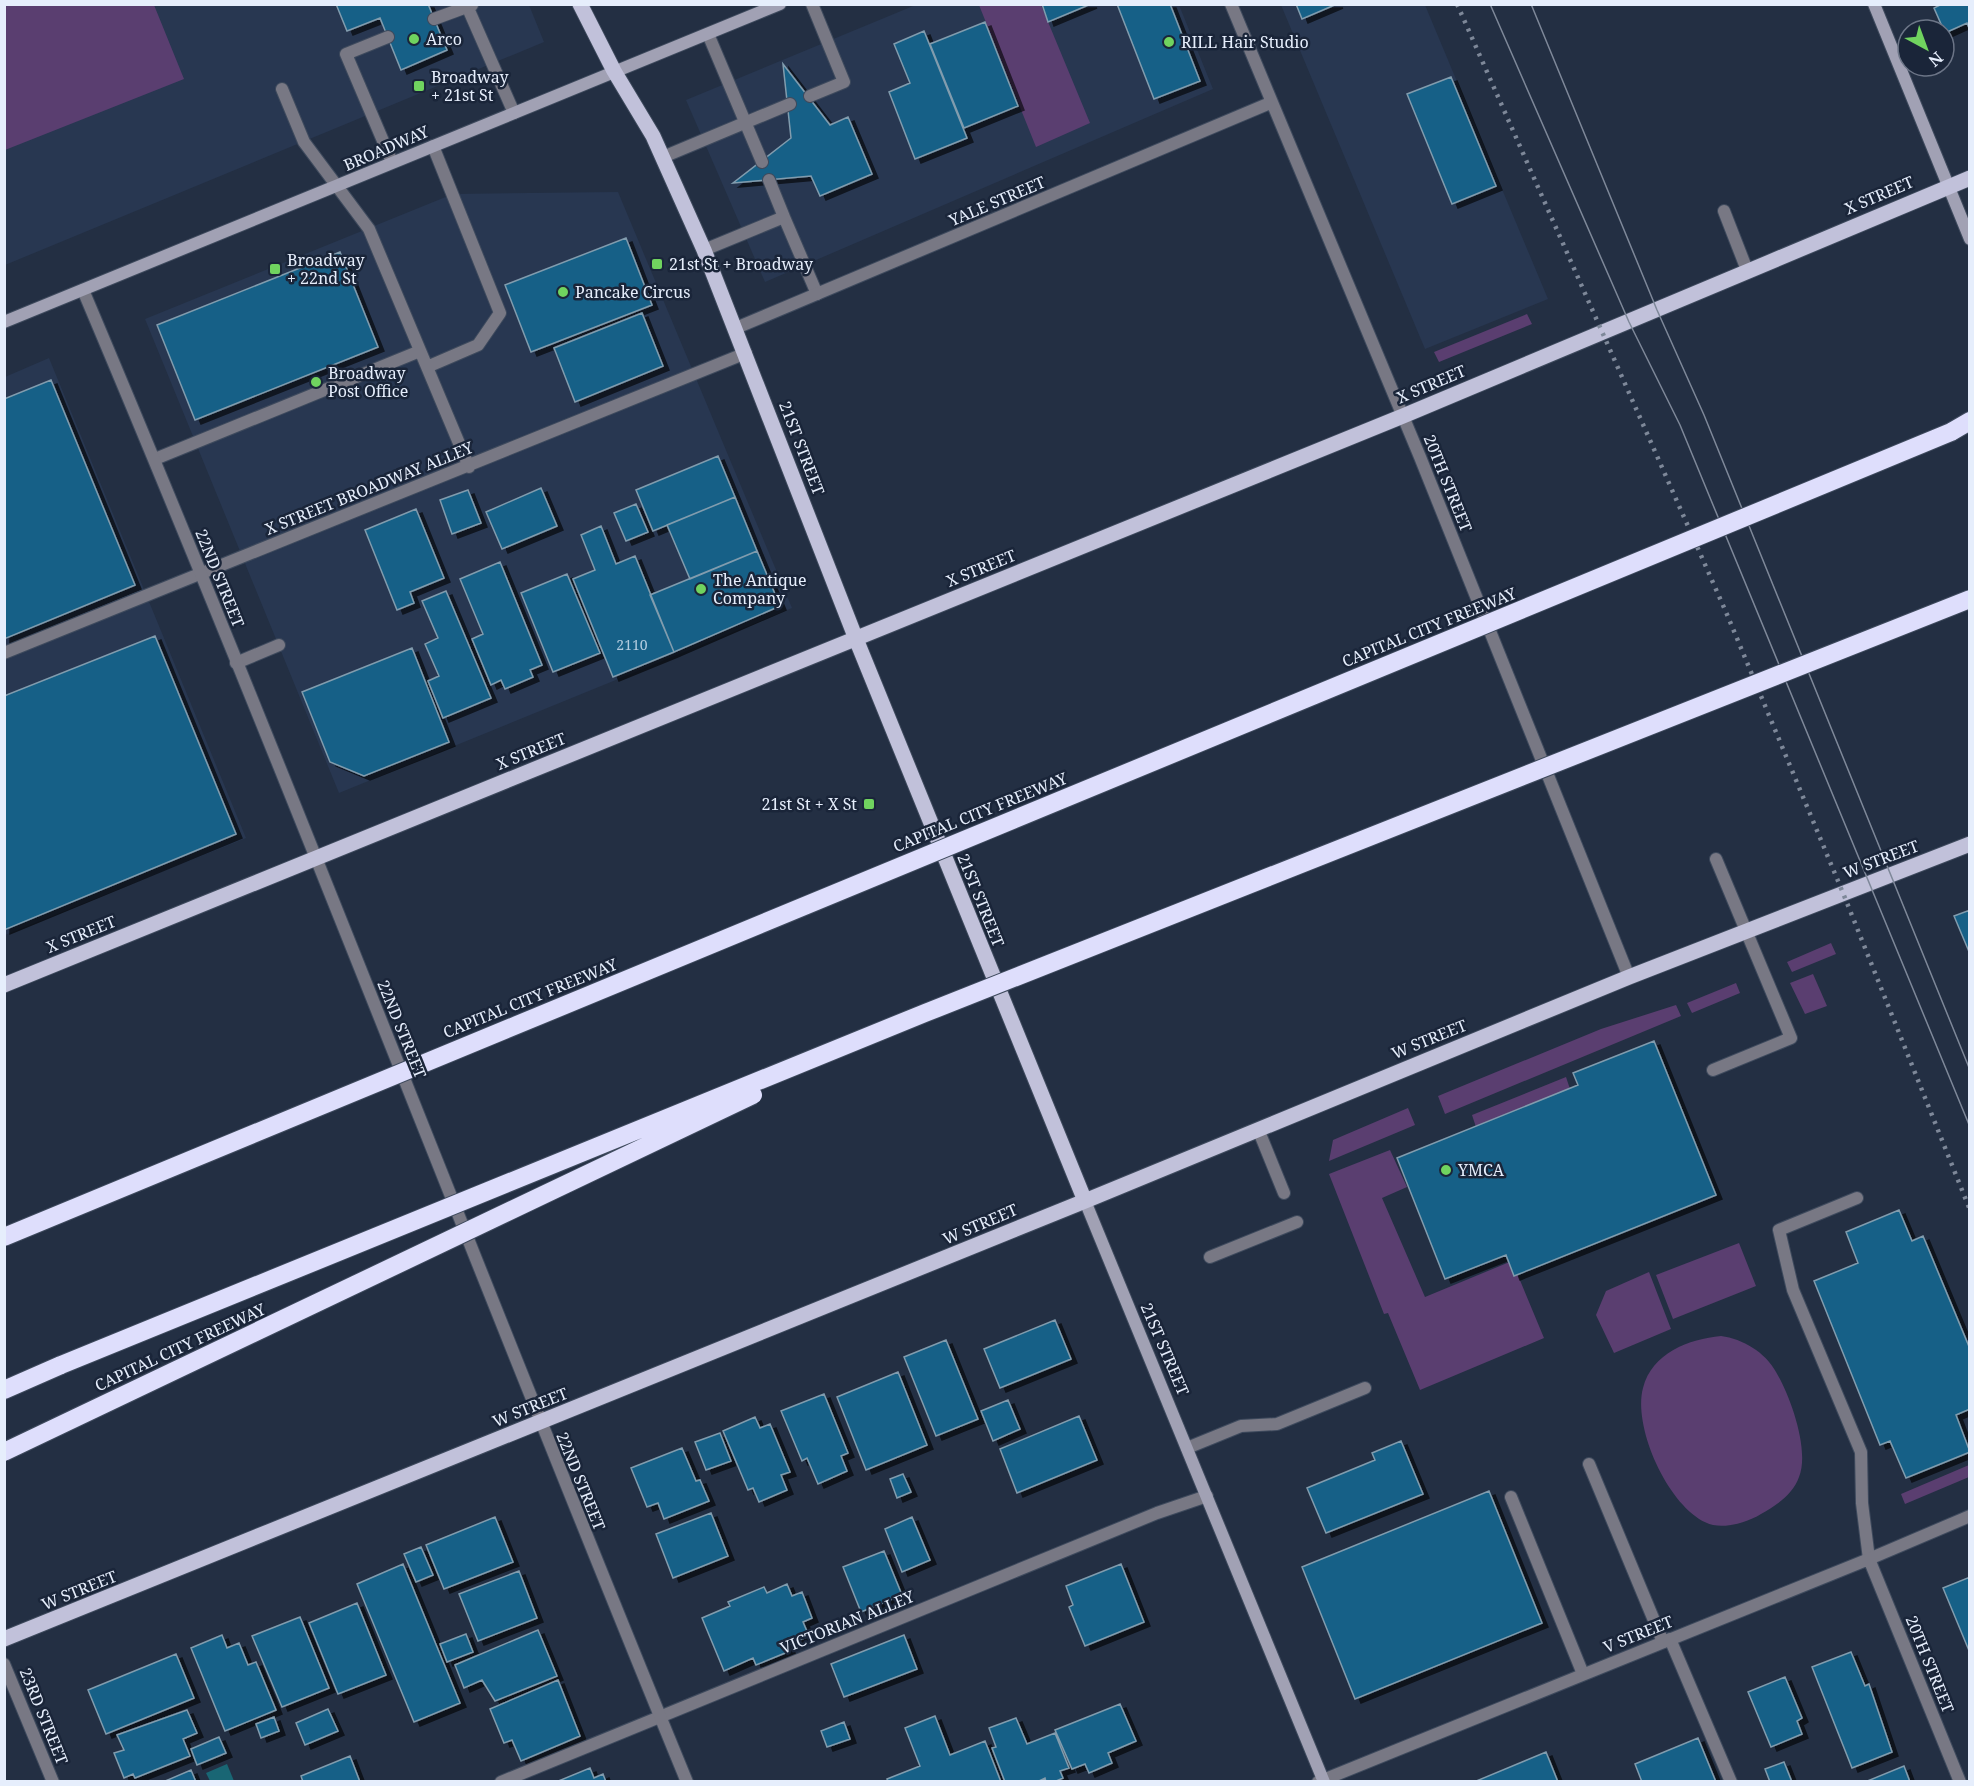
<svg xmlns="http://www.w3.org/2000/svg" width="1974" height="1786" viewBox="0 0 1974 1786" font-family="'Noto Serif',serif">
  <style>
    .built { fill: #283751 }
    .green { fill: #5a3e70 }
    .water { fill: #196674 }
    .building { fill: #156187; stroke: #819cae; stroke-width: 1.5; filter: url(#shadow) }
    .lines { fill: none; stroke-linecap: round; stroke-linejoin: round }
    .lane-casing { stroke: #3e4a5d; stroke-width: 14 }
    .street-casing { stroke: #3e4a5d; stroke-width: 14 }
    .secondary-casing { stroke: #3e4a5d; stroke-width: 14 }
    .primary-casing { stroke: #3e4a5d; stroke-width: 17 }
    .highway-casing { stroke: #3e4a5d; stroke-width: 20 }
    .lane { stroke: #787884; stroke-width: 12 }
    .street { stroke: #787884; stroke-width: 12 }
    .secondary { stroke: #a1a1b4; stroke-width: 12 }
    .primary { stroke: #c1c1da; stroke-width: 15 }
    .highway { stroke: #dedefc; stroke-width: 18 }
    .tram { stroke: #7e8899; stroke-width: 1.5 }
    .rail { stroke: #7e8899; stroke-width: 4.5; stroke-dasharray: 3 6; stroke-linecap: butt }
    .highway-bridge-casing { stroke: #3e4a5d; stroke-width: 20; stroke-linecap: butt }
    .highway-bridge { stroke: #dedefc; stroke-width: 18 }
    .poi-dot { fill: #70d35f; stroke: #1a2539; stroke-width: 2 }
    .labels { text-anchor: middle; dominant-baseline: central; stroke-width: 5; stroke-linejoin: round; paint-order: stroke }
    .number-label { font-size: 14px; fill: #b2cbdf }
    .poi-label { font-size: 16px; fill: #e6eefc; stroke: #1a2539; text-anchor: start }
    .street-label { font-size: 16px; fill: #e6eefc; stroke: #1a2539 }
  </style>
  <defs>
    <filter id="shadow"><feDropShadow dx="6" dy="4" stdDeviation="0" flood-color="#0009"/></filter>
  </defs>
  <rect width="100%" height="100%" fill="#232f43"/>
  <path class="built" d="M 918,4 L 1179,5 L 1213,89 L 765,282 L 686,100 Z
    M 5,5 L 529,5 L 544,42 L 5,265 Z
    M 1281,5 L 1425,5 L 1548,299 L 1425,349 Z
    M 618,192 L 792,608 L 339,793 L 145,319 L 453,194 Z
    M 49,358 L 246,838 L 5,935 L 5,377 Z"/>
  <path class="green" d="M 5,4 L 154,5 L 184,79 L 5,150 Z
    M 979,5 L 1041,5 L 1090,123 L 1036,147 Z
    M 1527,314 L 1532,324 L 1439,362 L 1434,352 Z
    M 1831,943 L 1836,954 L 1792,972 L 1787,962 Z
    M 1813,974 L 1827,1006 L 1805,1014 L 1790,983 Z
    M 1736,983 L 1740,993 L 1692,1013 L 1687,1003 Z
    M 1676,1005 L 1681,1016 L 1445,1114 L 1438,1096 L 1601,1029 Z
    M 1566,1077 L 1570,1089 L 1476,1127 L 1472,1115 Z
    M 1408,1108 L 1415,1125 L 1329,1161 L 1333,1140 Z
    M 1390,1150 L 1407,1187 L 1382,1198 L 1425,1297 L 1512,1261 L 1544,1338 L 1420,1390 L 1388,1313 L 1384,1314 L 1329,1174 Z
    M 1739,1243 L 1756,1286 L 1673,1319 L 1656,1275 Z
    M 1649,1272 L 1671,1329 L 1614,1353 L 1596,1315 L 1606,1291 Z
    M 1721,1336 C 1743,1339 1765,1352 1776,1372 C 1790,1395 1810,1450 1799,1477 C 1793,1494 1777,1505 1761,1514 C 1748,1522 1729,1528 1713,1525 C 1671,1514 1632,1428 1643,1388 C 1652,1353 1689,1339 1721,1336 Z
    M 1969,1465 L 1969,1477 L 1905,1504 L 1901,1494 Z"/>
  <path class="water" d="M 227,1764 L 234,1781 L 210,1781 L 206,1773 Z"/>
  <path class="building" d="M 336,4 L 428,4 L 447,50 L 401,70 L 380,18 L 347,31 Z
    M 1042,4 L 1091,4 L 1048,22 Z
    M 1117,4 L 1170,4 L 1200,81 L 1154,99 Z
    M 1296,4 L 1337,4 L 1302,19 Z
    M 1942,4 L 1970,4 L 1970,30 L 1967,23 L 1945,33 L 1934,8 Z
    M 985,22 L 1018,106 L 964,128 L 930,44 Z
    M 924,31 L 967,138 L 915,159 L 889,92 L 910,83 L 894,44 Z
    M 783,64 L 830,125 L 848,117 L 872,174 L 820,196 L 811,176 L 733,183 L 791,138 Z
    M 1451,77 L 1496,186 L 1452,204 L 1407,94 Z
    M 626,238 L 652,305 L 531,352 L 505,285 Z
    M 340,252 L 378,347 L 195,420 L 157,325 Z
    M 642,313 L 663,366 L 575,402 L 554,348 Z
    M 51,380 L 135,585 L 4,639 L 4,399 Z
    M 718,456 L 735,497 L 653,531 L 636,490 Z
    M 541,488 L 557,526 L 502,549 L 486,512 Z
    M 468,490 L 481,523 L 452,534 L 440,500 Z
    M 735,497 L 757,551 L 690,579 L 667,525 Z
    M 636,504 L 648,532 L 626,541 L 614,513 Z
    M 416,509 L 444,578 L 410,592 L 414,603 L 397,610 L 365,530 Z
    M 601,526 L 616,564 L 635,556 L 674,652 L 613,677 L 573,579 L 595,570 L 581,535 Z
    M 757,551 L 780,606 L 674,652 L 650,595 Z
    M 500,562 L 542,665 L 530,670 L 533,677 L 505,689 L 501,680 L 491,685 L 472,639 L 483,634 L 460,579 Z
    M 567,574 L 600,653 L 553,672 L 521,593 Z
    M 446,591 L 491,698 L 443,718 L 428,681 L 439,676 L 425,644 L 438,638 L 422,601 Z
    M 155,636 L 236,834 L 4,930 L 4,696 Z
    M 412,648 L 449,742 L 364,776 L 330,762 L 302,692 Z
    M 1970,910 L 1970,954 L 1954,916 Z
    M 1654,1041 L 1716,1195 L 1514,1276 L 1506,1255 L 1445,1279 L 1397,1158 L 1578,1085 L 1573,1073 Z
    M 1899,1210 L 1912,1241 L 1923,1236 L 1970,1349 L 1970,1409 L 1956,1415 L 1970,1452 L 1906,1478 L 1890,1441 L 1880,1445 L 1814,1281 L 1858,1263 L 1846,1232 Z
    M 1055,1320 L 1071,1359 L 1000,1388 L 984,1349 Z
    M 946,1340 L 978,1419 L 936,1436 L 904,1357 Z
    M 898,1372 L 927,1445 L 866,1470 L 837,1397 Z
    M 824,1394 L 848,1453 L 841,1456 L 847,1471 L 818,1484 L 807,1458 L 802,1461 L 781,1411 Z
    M 1008,1400 L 1020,1429 L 993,1441 L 981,1411 Z
    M 1079,1416 L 1097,1460 L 1017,1493 L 1000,1449 Z
    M 755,1417 L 760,1428 L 770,1424 L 790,1472 L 781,1475 L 787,1490 L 759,1502 L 753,1488 L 748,1490 L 723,1431 Z
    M 720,1433 L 731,1461 L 706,1470 L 695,1442 Z
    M 1401,1441 L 1423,1494 L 1326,1533 L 1307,1488 L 1375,1460 L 1372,1453 Z
    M 682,1448 L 696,1481 L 700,1480 L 709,1501 L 664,1519 L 658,1503 L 647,1507 L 631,1468 Z
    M 903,1474 L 911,1492 L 897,1498 L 890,1479 Z
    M 1489,1491 L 1542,1623 L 1355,1699 L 1302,1567 Z
    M 711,1513 L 728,1556 L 673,1578 L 656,1534 Z
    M 495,1517 L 513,1562 L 444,1589 L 426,1545 Z
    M 912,1517 L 930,1560 L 902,1572 L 885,1529 Z
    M 421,1547 L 433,1575 L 416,1582 L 404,1554 Z
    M 884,1551 L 902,1595 L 861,1612 L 843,1567 Z
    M 403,1564 L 460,1703 L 414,1722 L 357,1584 Z
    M 1121,1564 L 1144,1622 L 1085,1646 L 1069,1607 L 1073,1605 L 1066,1586 Z
    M 519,1571 L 537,1618 L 478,1641 L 459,1594 Z
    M 1970,1577 L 1970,1653 L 1943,1588 Z
    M 787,1584 L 792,1596 L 802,1592 L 812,1618 L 803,1622 L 809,1636 L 787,1645 L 790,1651 L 756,1665 L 753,1658 L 724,1671 L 702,1618 L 730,1606 L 728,1602 L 764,1587 L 767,1593 Z
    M 357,1603 L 386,1675 L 338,1694 L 309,1623 Z
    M 300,1617 L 329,1688 L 282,1707 L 252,1636 Z
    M 538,1630 L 557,1676 L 495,1701 L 482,1680 L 464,1688 L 455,1665 Z
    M 466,1634 L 473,1652 L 447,1662 L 440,1644 Z
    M 222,1635 L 227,1648 L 239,1643 L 248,1665 L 256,1662 L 276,1710 L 225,1731 L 191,1648 Z
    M 904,1635 L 917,1669 L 844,1697 L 831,1664 Z
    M 1851,1652 L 1865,1686 L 1869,1684 L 1892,1752 L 1852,1768 L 1812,1667 Z
    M 176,1654 L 194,1698 L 106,1734 L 88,1690 Z
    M 1785,1677 L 1802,1718 L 1797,1721 L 1802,1734 L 1771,1747 L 1748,1692 Z
    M 558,1680 L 580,1736 L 521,1761 L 512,1740 L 504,1743 L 490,1709 Z
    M 1120,1704 L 1136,1741 L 1108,1753 L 1112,1763 L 1089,1773 L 1085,1764 L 1072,1769 L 1055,1730 Z
    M 328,1709 L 338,1731 L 305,1745 L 296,1723 Z
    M 187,1710 L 197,1733 L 183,1739 L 190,1756 L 135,1778 L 133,1774 L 124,1778 L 114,1753 L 124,1750 L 117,1735 Z
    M 935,1716 L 950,1755 L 985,1741 L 1001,1782 L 888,1782 L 887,1779 L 920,1766 L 905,1728 Z
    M 274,1717 L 279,1731 L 261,1738 L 256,1724 Z
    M 1016,1718 L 1027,1744 L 1055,1733 L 1069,1768 L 1060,1771 L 1063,1778 L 1054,1782 L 1046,1782 L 1045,1778 L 1037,1782 L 1005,1782 L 992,1748 L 996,1747 L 989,1728 Z
    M 844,1722 L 850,1739 L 827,1747 L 821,1731 Z
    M 219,1737 L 226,1753 L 197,1765 L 191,1749 Z
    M 1698,1738 L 1716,1782 L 1642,1782 L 1635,1764 Z
    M 1546,1752 L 1558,1782 L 1474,1782 Z
    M 350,1756 L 360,1782 L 303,1782 L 301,1776 Z
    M 1784,1762 L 1792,1782 L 1770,1782 L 1765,1769 Z
    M 1904,1766 L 1910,1782 L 1865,1782 Z
    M 590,1768 L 594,1778 L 603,1774 L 606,1782 L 556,1782 Z
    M 191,1770 L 196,1782 L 163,1782 Z"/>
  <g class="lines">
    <g class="lane-casing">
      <path id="lane" d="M 467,6 L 514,113
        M 434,19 L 472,5
        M 708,34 L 762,162
        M 388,37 L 346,54 L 392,162
        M 282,89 L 304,142 L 369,229 L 469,467
        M 810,96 L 844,82 L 812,4
        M 663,157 L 790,104
        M 1724,211 L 1747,270
        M 784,217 L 817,294
        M 704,250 L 784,217 L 769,180
        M 427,367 L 478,345 L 500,313 L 433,146
        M 155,459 L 420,351
        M 4,653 L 746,353
        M 236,663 L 279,645
        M 1713,1070 L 1791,1038 L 1716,859
        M 1258,1129 L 1284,1193
        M 1857,1198 L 1779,1230 L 1793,1290 L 1861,1452 L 1862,1503 L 1869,1559
        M 1210,1257 L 1297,1222
        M 1187,1448 L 1241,1426 L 1277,1424 L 1365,1388
        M 1589,1464 L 1663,1642
        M 1511,1497 L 1583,1674
        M 1670,1639 L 1731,1782
        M 501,1782 L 1157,1513 L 1207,1496"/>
    </g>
    <g class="street-casing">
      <path id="street" d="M 1231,4 L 1420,457 L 1629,977
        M 83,290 C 292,784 483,1286 687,1782
        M 736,328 L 1270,103
        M 1869,1559 L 1960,1782
        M 4,1664 L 53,1782
        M 1318,1782 L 1869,1559 L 1970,1516"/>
    </g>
    <g class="secondary-casing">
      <path id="secondary" d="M 1874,4 L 1970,239
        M 4,322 L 780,4
        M 1085,1201 L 1324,1782"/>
    </g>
    <g class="primary-casing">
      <path id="primary" d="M 580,4 L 614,71 L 653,136 L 704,250 L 856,639 L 1085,1201
        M 4,985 L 1403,416 L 1970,178
        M 4,1639 L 1085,1201 L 1629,977 L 1970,844"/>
    </g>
    <g class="highway-casing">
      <path id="highway" d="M 1951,432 L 1970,421
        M 4,1390 L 61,1365"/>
    </g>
    <use href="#lane" class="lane"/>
    <use href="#street" class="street"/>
    <use href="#secondary" class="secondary"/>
    <use href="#primary" class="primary"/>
    <use href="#highway" class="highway"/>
    <path class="tram" d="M 1490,4 L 1629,322 L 1680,425 L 1970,1127
      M 1531,4 L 1657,310 L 1704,415 L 1970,1070"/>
    <path class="rail" d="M 1457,4 L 1726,612 L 1843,893 L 1970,1210"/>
    <g class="highway-bridge-casing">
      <path id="highway-bridge" d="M 4,1237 L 1951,432
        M 61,1365 L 925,1013 L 1970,599
        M 4,1452 L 753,1095"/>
    </g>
    <use href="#highway-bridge" class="highway-bridge"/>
  </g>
  <g class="poi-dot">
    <circle cx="414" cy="39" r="6"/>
    <circle cx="1169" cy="42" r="6"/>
    <rect x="413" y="80" width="12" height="12" rx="3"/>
    <rect x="651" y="258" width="12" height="12" rx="3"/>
    <rect x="269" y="263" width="12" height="12" rx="3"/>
    <circle cx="563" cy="292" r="6"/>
    <circle cx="316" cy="382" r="6"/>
    <circle cx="701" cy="589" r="6"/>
    <rect x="863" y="798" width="12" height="12" rx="3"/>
    <circle cx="1446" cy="1170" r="6"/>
  </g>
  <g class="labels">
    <g class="number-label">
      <text x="632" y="644">2110</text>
    </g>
    <g class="poi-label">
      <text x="426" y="39">Arco</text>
      <text x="1181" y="42">RILL Hair Studio</text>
      <text x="431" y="77">Broadway<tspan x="431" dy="18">+ 21st St</tspan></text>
      <text x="287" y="260">Broadway<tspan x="287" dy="18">+ 22nd St</tspan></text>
      <text x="669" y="264">21st St + Broadway</text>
      <text x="575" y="292">Pancake Circus</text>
      <text x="328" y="373">Broadway<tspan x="328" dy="18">Post Office</tspan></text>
      <text x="713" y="580">The Antique<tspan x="713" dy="18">Company</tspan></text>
      <text x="857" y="804" text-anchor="end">21st St + X St</text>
      <text x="1458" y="1170">YMCA</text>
    </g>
    <g class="street-label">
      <text transform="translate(386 148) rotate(-23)">BROADWAY</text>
      <text transform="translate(1879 195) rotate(-23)">X STREET</text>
      <text transform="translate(997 201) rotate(-23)">YALE STREET</text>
      <text transform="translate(1431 384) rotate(-23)">X STREET</text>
      <text transform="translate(802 448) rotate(69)">21ST STREET</text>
      <text transform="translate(1448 483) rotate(68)">20TH STREET</text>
      <text transform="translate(369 488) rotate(-22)">X STREET BROADWAY ALLEY</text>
      <text transform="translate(981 568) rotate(-22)">X STREET</text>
      <text transform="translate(220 578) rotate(68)">22ND STREET</text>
      <text transform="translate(1429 627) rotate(-22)">CAPITAL CITY FREEWAY</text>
      <text transform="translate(531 751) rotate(-22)">X STREET</text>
      <text transform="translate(980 812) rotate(-22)">CAPITAL CITY FREEWAY</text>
      <text transform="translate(1881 859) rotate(-21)">W STREET</text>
      <text transform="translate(981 900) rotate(68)">21ST STREET</text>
      <text transform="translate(81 934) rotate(-22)">X STREET</text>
      <text transform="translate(530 998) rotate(-22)">CAPITAL CITY FREEWAY</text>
      <text transform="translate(402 1029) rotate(68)">22ND STREET</text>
      <text transform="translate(1429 1039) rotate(-22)">W STREET</text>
      <text transform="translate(980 1224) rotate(-23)">W STREET</text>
      <text transform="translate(180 1347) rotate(-25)">CAPITAL CITY FREEWAY</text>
      <text transform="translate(1165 1349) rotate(67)">21ST STREET</text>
      <text transform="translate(530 1407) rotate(-22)">W STREET</text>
      <text transform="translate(581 1481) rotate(68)">22ND STREET</text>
      <text transform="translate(79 1590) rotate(-22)">W STREET</text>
      <text transform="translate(847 1622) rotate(-22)">VICTORIAN ALLEY</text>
      <text transform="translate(1638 1634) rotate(-22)">V STREET</text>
      <text transform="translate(1930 1664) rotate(68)">20TH STREET</text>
      <text transform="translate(44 1716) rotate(68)">23RD STREET</text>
    </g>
  </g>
  <rect width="1974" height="1786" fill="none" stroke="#e6eefc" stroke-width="12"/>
  <g transform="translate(1926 48) rotate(139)"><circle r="28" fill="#1a2539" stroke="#6c7587" stroke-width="1.5"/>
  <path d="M0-4.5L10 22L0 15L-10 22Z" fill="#70d35f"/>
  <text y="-9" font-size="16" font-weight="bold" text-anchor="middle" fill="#e6eefc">N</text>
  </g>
</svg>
